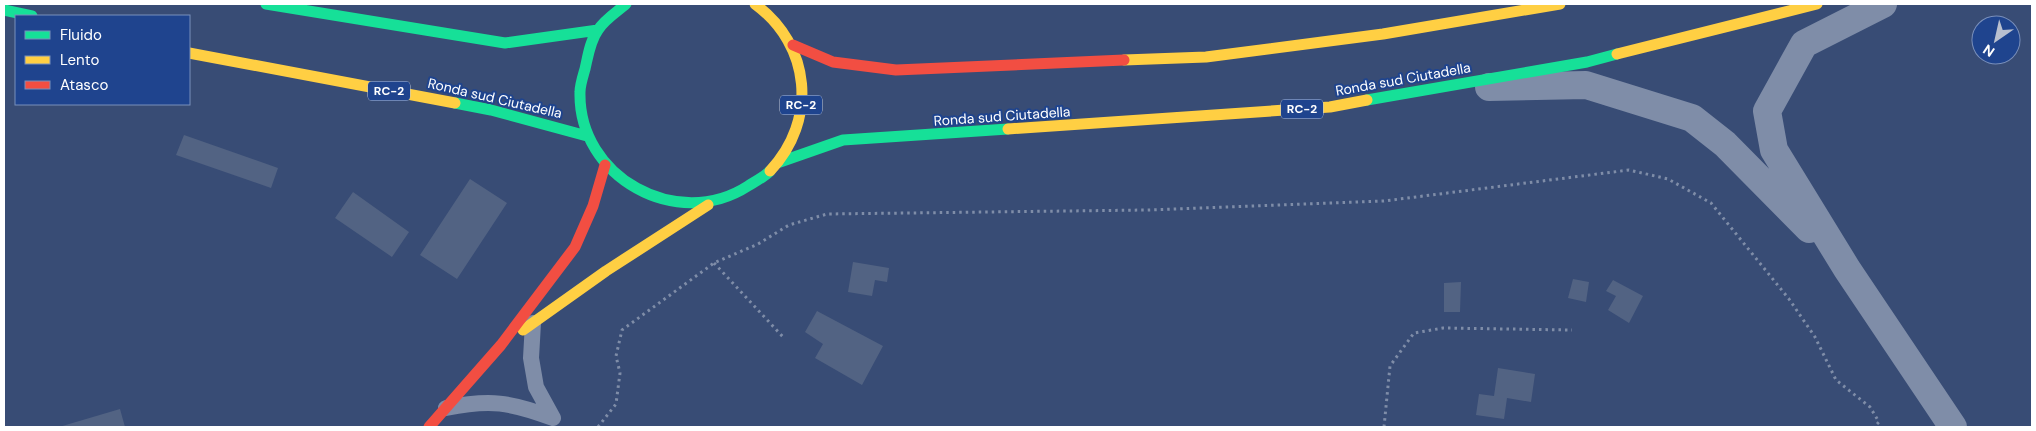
<svg xmlns="http://www.w3.org/2000/svg" width="2036" height="431" viewBox="0 0 2036 431" font-family="'DM Sans',sans-serif">
  <style>
    .building { fill: #526383 }
    .lines { fill: none; stroke-linecap: round; stroke-linejoin: round }
    .path { stroke: #7f8da8; stroke-width: 3; stroke-dasharray: 2.5 4; stroke-linecap: butt }
    .lane { stroke: #7f8da8; stroke-width: 16 }
    .street { stroke: #7f8da8; stroke-width: 28 }
    .fast { stroke: #16e098; stroke-width: 11 }
    .slow { stroke: #ffcf43; stroke-width: 11 }
    .jam { stroke: #f24e42; stroke-width: 11 }
    .labels { text-anchor: middle; dominant-baseline: central; stroke-width: 4; stroke-linejoin: round; paint-order: stroke }
    .shield { fill: #1f448e; stroke: #bcc7dd; stroke-width: 1 }
    .shield-label { font-size: 12px; font-weight: bold; fill: #fff }
    .street-label { font-size: 14px; fill: #fff; stroke: #1f448e }
  </style>
  <rect width="100%" height="100%" fill="#384c75"/>
  <path class="building" d="M 184,135 L 278,168 L 271,188 L 176,155 Z
    M 470,179 L 507,203 L 457,279 L 420,255 Z
    M 353,192 L 409,232 L 392,257 L 335,218 Z
    M 853,262 L 889,268 L 887,282 L 875,280 L 872,296 L 848,292 Z
    M 1573,279 L 1589,282 L 1586,302 L 1568,298 Z
    M 1613,280 L 1643,296 L 1629,323 L 1608,310 L 1616,296 L 1606,291 Z
    M 1461,282 L 1460,312 L 1444,312 L 1444,283 Z
    M 817,311 L 883,346 L 862,385 L 815,358 L 823,344 L 805,332 Z
    M 1498,368 L 1535,374 L 1531,402 L 1507,398 L 1504,419 L 1476,415 L 1479,394 L 1494,396 Z
    M 120,409 L 125,427 L 59,427 Z"/>
  <g class="lines">
    <path class="path" d="M 714,263 L 784,338
      M 598,427 L 616,404 L 620,373 L 616,356 L 622,330 L 714,263 L 758,244 L 789,225 L 827,214 L 1147,210 L 1384,201 L 1629,170 L 1668,179 L 1711,203 L 1789,299 L 1815,337 L 1836,380 L 1870,407 L 1879,422 L 1874,427
      M 1384,427 L 1390,366 L 1414,333 L 1443,328 L 1572,330"/>
    <path class="lane" d="M 533,323 L 531,358 L 536,387 L 553,418
      M 446,408 C 490,399 510,402 553,418"/>
    <path class="street" d="M 1883,4 L 1804,44 L 1767,111 L 1774,150 L 1847,269 L 1953,427
      M 1489,87 L 1586,85 L 1692,118 L 1725,144 L 1809,229"/>
    <path class="fast" d="M 266,4 L 505,43 L 598,30
      M 626,4 C 617,12 605,19 598,30 C 590,41 588,56 585,69 C 583,76 580,85 580,92 C 578,177 677,232 748,186 C 756,181 764,177 770,171
      M 4,10 L 32,16
      M 1367,100 L 1587,62 L 1617,54
      M 455,103 L 491,110 L 587,136
      M 780,162 L 843,140 L 1008,129"/>
    <path class="slow" d="M 755,4 C 811,45 818,120 770,171
      M 189,53 L 455,103
      M 1617,54 L 1817,4
      M 1124,60 L 1206,57 L 1383,34 L 1560,4
      M 1008,129 L 1330,107 L 1367,100
      M 523,330 L 606,271 L 708,205"/>
    <path class="jam" d="M 793,45 L 833,62 L 896,70 L 1124,60
      M 429,427 L 501,345 L 575,247 L 593,206 L 605,165"/>
  </g>
  <g class="labels">
    <g class="shield">
      <rect x="368" y="81.5" width="42" height="19" rx="4"/>
      <rect x="780" y="95.5" width="42" height="19" rx="4"/>
      <rect x="1281" y="99.5" width="42" height="19" rx="4"/>
    </g>
    <g class="shield-label">
      <text x="389" y="91">RC-2</text>
      <text x="801" y="105">RC-2</text>
      <text x="1302" y="109">RC-2</text>
    </g>
    <g class="street-label">
      <text transform="translate(1403 79) rotate(-10)">Ronda sud Ciutadella</text>
      <text transform="translate(495 98) rotate(13)">Ronda sud Ciutadella</text>
      <text transform="translate(1002 116) rotate(-4)">Ronda sud Ciutadella</text>
    </g>
  </g>
  <rect width="2036" height="431" fill="none" stroke="#ffffff" stroke-width="10"/>
  <rect x="15" y="15" width="175" height="90" fill="#1f448e" stroke="#798fbb"/>
  <rect x="25" y="31" width="25" height="8" fill="#16e098" stroke="#798fbb"/>
  <text x="60" y="40" font-size="15" fill="#ffffff">Fluido</text>
  <rect x="25" y="56" width="25" height="8" fill="#ffcf43" stroke="#798fbb"/>
  <text x="60" y="65" font-size="15" fill="#ffffff">Lento</text>
  <rect x="25" y="81" width="25" height="8" fill="#f24e42" stroke="#798fbb"/>
  <text x="60" y="90" font-size="15" fill="#ffffff">Atasco</text>
  <g transform="translate(1996 40) rotate(214)"><circle r="24" fill="#1f448e" stroke="#798fbb"/>
  <path d="M0-4L9 19L0 12L-9 19Z" fill="#b9c0cf"/>
  <text y="-8" font-size="14" font-weight="bold" text-anchor="middle" fill="#ffffff">N</text>
  </g>
</svg>
